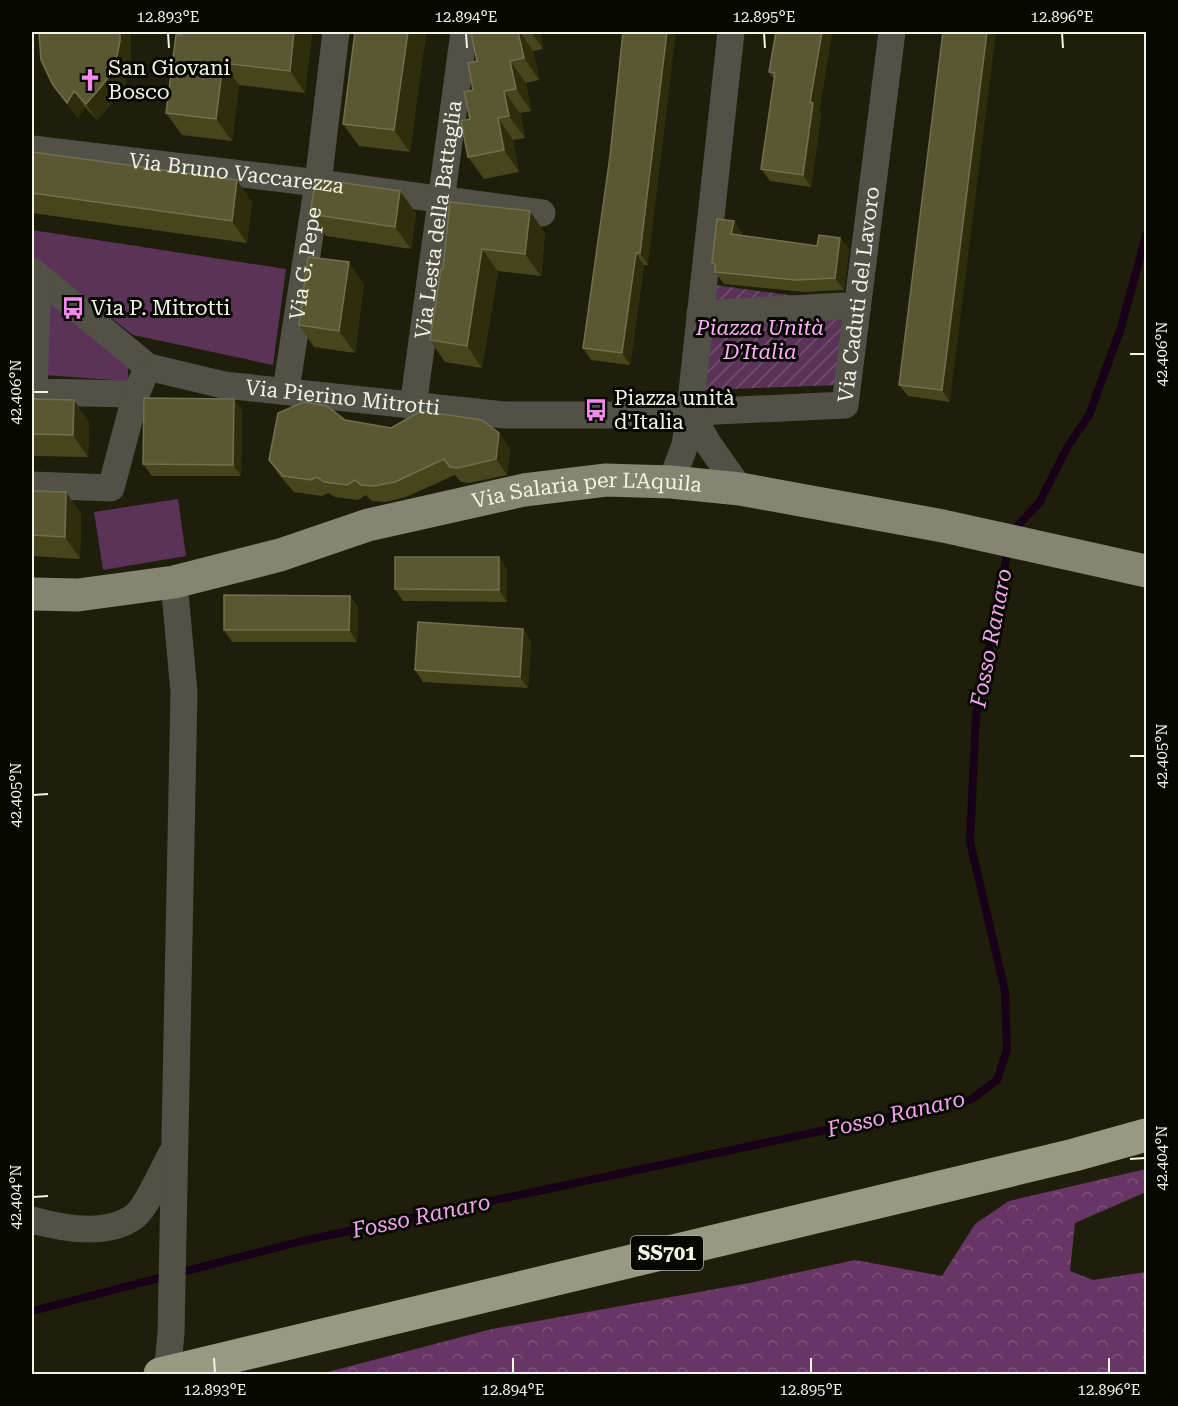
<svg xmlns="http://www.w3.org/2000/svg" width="1178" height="1406" viewBox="0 0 1178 1406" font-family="'Roboto Serif',serif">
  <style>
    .grass { fill: #5b3359 }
    .forest { fill: url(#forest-crowns) }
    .garden { fill: url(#garden-furrows) }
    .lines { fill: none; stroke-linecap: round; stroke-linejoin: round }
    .stream { stroke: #190019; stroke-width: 8 }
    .minor { stroke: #515147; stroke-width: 27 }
    .major { stroke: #858571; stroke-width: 33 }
    .highway { stroke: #999981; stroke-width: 33 }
    .wall { fill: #47451d }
    .shaded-wall { fill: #2f2e0c }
    .building { fill: #595833; stroke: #72704f; stroke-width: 1.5 }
    .ticks { fill: none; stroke: #f3f3e6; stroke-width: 2 }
    .labels { text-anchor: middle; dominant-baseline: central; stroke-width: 6; stroke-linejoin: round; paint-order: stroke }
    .shield { fill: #080802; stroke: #acaca2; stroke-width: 1.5 }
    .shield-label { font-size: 20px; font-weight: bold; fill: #f3f3e6 }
    .poi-label { font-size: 21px; fill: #f3f3e6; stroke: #080802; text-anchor: start }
    .street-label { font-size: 21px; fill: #f3f3e6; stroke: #080802 }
    .park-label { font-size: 21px; font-style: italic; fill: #fdaff9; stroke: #080802 }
    .water-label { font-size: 22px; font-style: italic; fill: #f0a3ec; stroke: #080802 }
    .neatline { fill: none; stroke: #f3f3e6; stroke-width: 2 }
    .ticks-label { font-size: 15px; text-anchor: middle; fill: #f3f3e6 }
  </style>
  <defs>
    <pattern id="forest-crowns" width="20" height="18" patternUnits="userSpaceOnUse" patternTransform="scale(1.5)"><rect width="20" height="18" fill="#673566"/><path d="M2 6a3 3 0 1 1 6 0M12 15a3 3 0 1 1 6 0" fill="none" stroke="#7d537c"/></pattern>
    <pattern id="garden-furrows" width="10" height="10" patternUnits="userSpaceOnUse" patternTransform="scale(1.5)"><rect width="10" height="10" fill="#5b3359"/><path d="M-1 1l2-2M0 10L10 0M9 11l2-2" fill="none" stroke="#735171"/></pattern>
  </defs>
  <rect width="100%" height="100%" fill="#1f1e0a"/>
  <path class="grass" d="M 32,230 L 286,269 L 273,365 L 133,335 L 32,256 Z
    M 48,301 L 128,367 L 128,381 L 44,375 Z
    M 178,499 L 186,556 L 103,570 L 94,512 Z"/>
  <path class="forest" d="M 1146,1169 L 1146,1192 L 1075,1223 L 1070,1271 L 1093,1280 L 1146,1272 L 1146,1374 L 320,1374 L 492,1329 L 749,1283 L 855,1260 L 942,1276 L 975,1224 L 1009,1201 Z"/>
  <path class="garden" d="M 715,285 L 848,303 L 840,385 L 703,390 Z"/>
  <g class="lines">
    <path class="stream" d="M 1014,535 L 1020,523 L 1039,503 L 1068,446 L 1089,415 L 1121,328 L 1146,235
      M 32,1311 L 302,1241 L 972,1099 L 997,1080 L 1007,1050 L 1005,991 L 970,842 L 976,715 L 1008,549"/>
    <g class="minor">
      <path id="s1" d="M 32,149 L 318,183 L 542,213"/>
      <path id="s2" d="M 32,271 L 148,367 L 224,385 L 504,415 L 634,415 L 845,405 L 892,32"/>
      <path d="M 38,277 L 34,392 L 136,394"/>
      <path d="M 700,314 L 843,306 L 857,309"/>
      <path id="s3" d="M 286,390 L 318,183 L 336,32"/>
      <path id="s4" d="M 413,407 L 464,32"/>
      <path d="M 690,410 L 731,32"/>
      <path d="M 671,482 L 685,445 L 690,410 L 707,442 L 740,489"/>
      <path d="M 32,485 L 111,488 L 136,394 L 143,378"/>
      <path d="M 32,1220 C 61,1228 108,1237 135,1216 C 146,1208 164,1167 172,1153"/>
      <path d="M 167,1374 L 171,1333 L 184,692 L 174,582"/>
    </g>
    <path class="major" id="s5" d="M 32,594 L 78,595 L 174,582 L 280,555 L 368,525 L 524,490 L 606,480 L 671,482 L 740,489 L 943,526 L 1146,571"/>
    <path class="highway" d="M 160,1374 L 1074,1155 L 1146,1135"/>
  </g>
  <path class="wall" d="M 39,32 L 131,32 L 131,57 L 125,85 L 111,104 L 97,120 L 85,107 L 78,118 L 53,85 Z
    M 182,32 L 312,32 L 305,93 L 239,85 L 232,141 L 182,135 L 166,113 Z
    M 355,32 L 426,32 L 410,152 L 359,146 L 343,124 Z
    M 477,32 L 540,32 L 543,49 L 533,51 L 539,80 L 526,83 L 531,111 L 520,113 L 525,138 L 513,140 L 519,172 L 484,179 L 468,157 L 470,119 L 477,61 Z
    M 776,32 L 832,32 L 819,112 L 821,115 L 811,187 L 770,181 L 761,169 L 774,79 L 769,72 Z
    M 943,32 L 950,402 L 908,396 L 899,385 Z
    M 32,152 L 252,202 L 247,243 L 32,213 Z
    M 610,156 L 648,265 L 644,265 L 630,365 L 591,360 L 583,348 Z
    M 450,202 L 545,233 L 541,276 L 498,271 L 482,368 L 445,362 L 430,340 L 443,269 Z
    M 416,213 L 411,249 L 326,236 L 310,214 Z
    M 734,221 L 742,233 L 742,235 L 817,246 L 840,238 L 849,249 L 844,290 L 804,292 L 724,284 L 715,272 L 715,267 L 712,263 Z
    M 364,284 L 355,353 L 314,347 L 299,325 Z
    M 32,399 L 89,422 L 88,457 L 32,456 Z
    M 234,399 L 242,411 L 241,476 L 152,476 L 143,464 Z
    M 345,420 L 510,448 L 507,475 L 469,483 L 461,482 L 455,475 L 406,497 L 385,502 L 372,501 L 366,495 L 358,500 L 335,497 L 328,493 L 322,496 L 294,492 L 280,476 L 269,460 Z
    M 32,491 L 66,492 L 81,514 L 80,559 L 32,556 Z
    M 499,557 L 507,569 L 507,602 L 403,601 L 395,589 Z
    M 350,596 L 358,607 L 357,642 L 232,642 L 224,630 Z
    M 523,629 L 531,641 L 528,688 L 423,682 L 415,670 Z"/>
  <path class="shaded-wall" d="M 120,32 L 131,32 L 131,57 L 125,85 L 111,104 L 97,120 L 86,104 Z
    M 294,32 L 312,32 L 305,93 L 290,71 Z
    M 408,32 L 426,32 L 410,152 L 394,130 Z
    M 518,32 L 520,32 L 533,51 L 539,80 L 524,58 Z
    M 531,32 L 540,32 L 543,49 Z
    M 667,32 L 676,32 L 648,265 L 640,253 Z
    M 822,32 L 832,32 L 819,112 L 821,115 L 811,187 L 803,175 L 810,102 Z
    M 987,32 L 996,32 L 950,402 L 942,390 Z
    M 510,61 L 526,83 L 531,111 L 516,89 Z
    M 223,63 L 239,85 L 232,141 L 216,119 Z
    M 74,91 L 85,107 L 78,118 L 67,103 Z
    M 504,91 L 520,113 L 525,138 L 509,116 Z
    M 498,118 L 513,140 L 519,172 L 504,150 Z
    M 237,180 L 252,202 L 247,243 L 232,221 Z
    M 400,191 L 416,213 L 411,249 L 395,227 Z
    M 530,211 L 545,233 L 541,276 L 525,254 Z
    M 734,221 L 742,233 L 740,246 L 731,234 Z
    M 840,238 L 849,249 L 844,290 L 835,278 Z
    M 482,249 L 498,271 L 482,368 L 467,346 Z
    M 636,253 L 644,265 L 630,365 L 622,353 Z
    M 349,262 L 364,284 L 355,353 L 339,331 Z
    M 234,399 L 242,411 L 241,476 L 233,465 Z
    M 74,400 L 89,422 L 88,457 L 73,435 Z
    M 499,433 L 510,448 L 507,475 L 496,459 Z
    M 66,492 L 81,514 L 80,559 L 65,537 Z
    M 499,557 L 507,569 L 507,602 L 499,590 Z
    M 350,596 L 358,607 L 357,642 L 349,630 Z
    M 523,629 L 531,641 L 528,688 L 520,677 Z"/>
  <path class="building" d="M 39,32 L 120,32 L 120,41 L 114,70 L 100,88 L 86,104 L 74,91 L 67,103 L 53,85 L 41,60 Z
    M 182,32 L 294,32 L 290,71 L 223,63 L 216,119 L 166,113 L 176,35 L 181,35 Z
    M 355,32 L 408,32 L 394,130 L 343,124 Z
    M 477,32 L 518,32 L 524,58 L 510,61 L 516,89 L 504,91 L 509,116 L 498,118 L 504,150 L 468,157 L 461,121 L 470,119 L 464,92 L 473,90 L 468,63 L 477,61 L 471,33 Z
    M 623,32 L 667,32 L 640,253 L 636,253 L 622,353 L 583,348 L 610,156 Z
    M 776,32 L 822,32 L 810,102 L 813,103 L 803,175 L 761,169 L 775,73 L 769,72 Z
    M 943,32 L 987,32 L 942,390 L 899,385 Z
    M 32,152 L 237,180 L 232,221 L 32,193 Z
    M 316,179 L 400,191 L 395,227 L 310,214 Z
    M 450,202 L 530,211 L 525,254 L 482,249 L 467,346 L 430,340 L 441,269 L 443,269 Z
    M 717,219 L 734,221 L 731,234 L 817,246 L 819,235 L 840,238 L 835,278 L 796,280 L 715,272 L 715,264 L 712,263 Z
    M 308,257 L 349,262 L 339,331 L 299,325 Z
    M 144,398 L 234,399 L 233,465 L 143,464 Z
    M 32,399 L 74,400 L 73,435 L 32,434 Z
    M 304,402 L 327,406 L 345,420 L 391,428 L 421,411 L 482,420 L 499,433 L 496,459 L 458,468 L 450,467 L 444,459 L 395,482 L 374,486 L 361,485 L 355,480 L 347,485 L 324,482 L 317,477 L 311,480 L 283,476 L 269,460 L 278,413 Z
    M 32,491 L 66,492 L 65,537 L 32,535 Z
    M 395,557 L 499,557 L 499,590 L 395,589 Z
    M 224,595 L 350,596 L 349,630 L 224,630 Z
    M 418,622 L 523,629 L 520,677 L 415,670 Z"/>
  <path class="ticks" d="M 168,33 L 169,48M 466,33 L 467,48M 764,33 L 765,48M 1062,33 L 1063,48M 1130,354 L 1145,354M 33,392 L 48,392M 1130,756 L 1145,756M 33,795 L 48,794M 1130,1159 L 1145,1158M 33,1197 L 48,1196M 214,1358 L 215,1373M 513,1358 L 513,1373M 811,1358 L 811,1373M 1109,1358 L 1109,1373"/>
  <defs>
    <g id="church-bare" transform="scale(1.8)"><path d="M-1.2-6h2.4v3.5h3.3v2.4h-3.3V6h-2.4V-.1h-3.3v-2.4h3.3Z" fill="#f489f0" stroke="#080802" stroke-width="2.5" paint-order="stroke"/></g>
    <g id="bus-bare" transform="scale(1.8)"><path d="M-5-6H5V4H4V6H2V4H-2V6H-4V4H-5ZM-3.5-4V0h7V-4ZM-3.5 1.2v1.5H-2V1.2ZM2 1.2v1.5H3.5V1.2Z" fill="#f489f0" stroke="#080802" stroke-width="2.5" paint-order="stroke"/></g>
  </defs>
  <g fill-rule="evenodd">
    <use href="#church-bare" x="90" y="80"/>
    <use href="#bus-bare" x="73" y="308"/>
    <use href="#bus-bare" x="596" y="410"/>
  </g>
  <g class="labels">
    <rect class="shield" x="631" y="1236" width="72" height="34" rx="4.5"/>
    <g class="shield-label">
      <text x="667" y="1253">SS701</text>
    </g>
    <g class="poi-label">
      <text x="108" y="68">San Giovani<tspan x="108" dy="24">Bosco</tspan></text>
      <text x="91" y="308">Via P. Mitrotti</text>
      <text x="614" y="398">Piazza unità<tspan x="614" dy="24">d'Italia</tspan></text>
    </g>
    <g class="street-label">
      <text stroke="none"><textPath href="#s1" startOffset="206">Via Bruno Vaccarezza</textPath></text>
      <text stroke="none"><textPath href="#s4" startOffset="189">Via Lesta della Battaglia</textPath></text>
      <text stroke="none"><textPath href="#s3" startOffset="128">Via G. Pepe</textPath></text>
      <text stroke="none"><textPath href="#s2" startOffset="963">Via Caduti del Lavoro</textPath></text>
      <text stroke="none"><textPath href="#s2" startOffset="348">Via Pierino Mitrotti</textPath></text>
      <text stroke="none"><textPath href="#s5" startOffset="568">Via Salaria per L'Aquila</textPath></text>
    </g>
    <g class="park-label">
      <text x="760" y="328">Piazza Unità<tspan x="760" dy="24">D'Italia</tspan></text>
    </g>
    <g class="water-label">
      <text transform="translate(991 638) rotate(-79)">Fosso Ranaro</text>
      <text transform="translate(896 1114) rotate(-13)">Fosso Ranaro</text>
      <text transform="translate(421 1216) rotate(-12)">Fosso Ranaro</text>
    </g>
  </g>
  <rect width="1178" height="1406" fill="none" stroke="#080802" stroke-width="66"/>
  <rect x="33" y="33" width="1112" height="1340" class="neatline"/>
  <g class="ticks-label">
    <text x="168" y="22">12.893°E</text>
    <text x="466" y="22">12.894°E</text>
    <text x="764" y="22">12.895°E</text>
    <text x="1062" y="22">12.896°E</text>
    <text transform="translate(1162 354) rotate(-90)" y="5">42.406°N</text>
    <text transform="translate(16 392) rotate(-90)" y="5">42.406°N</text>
    <text transform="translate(1162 756) rotate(-90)" y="5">42.405°N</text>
    <text transform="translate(16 795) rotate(-90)" y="5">42.405°N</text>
    <text transform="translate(1162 1158) rotate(-90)" y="5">42.404°N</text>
    <text transform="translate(16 1197) rotate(-90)" y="5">42.404°N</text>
    <text x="215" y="1395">12.893°E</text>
    <text x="513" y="1395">12.894°E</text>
    <text x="811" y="1395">12.895°E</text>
    <text x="1109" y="1395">12.896°E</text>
  </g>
</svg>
